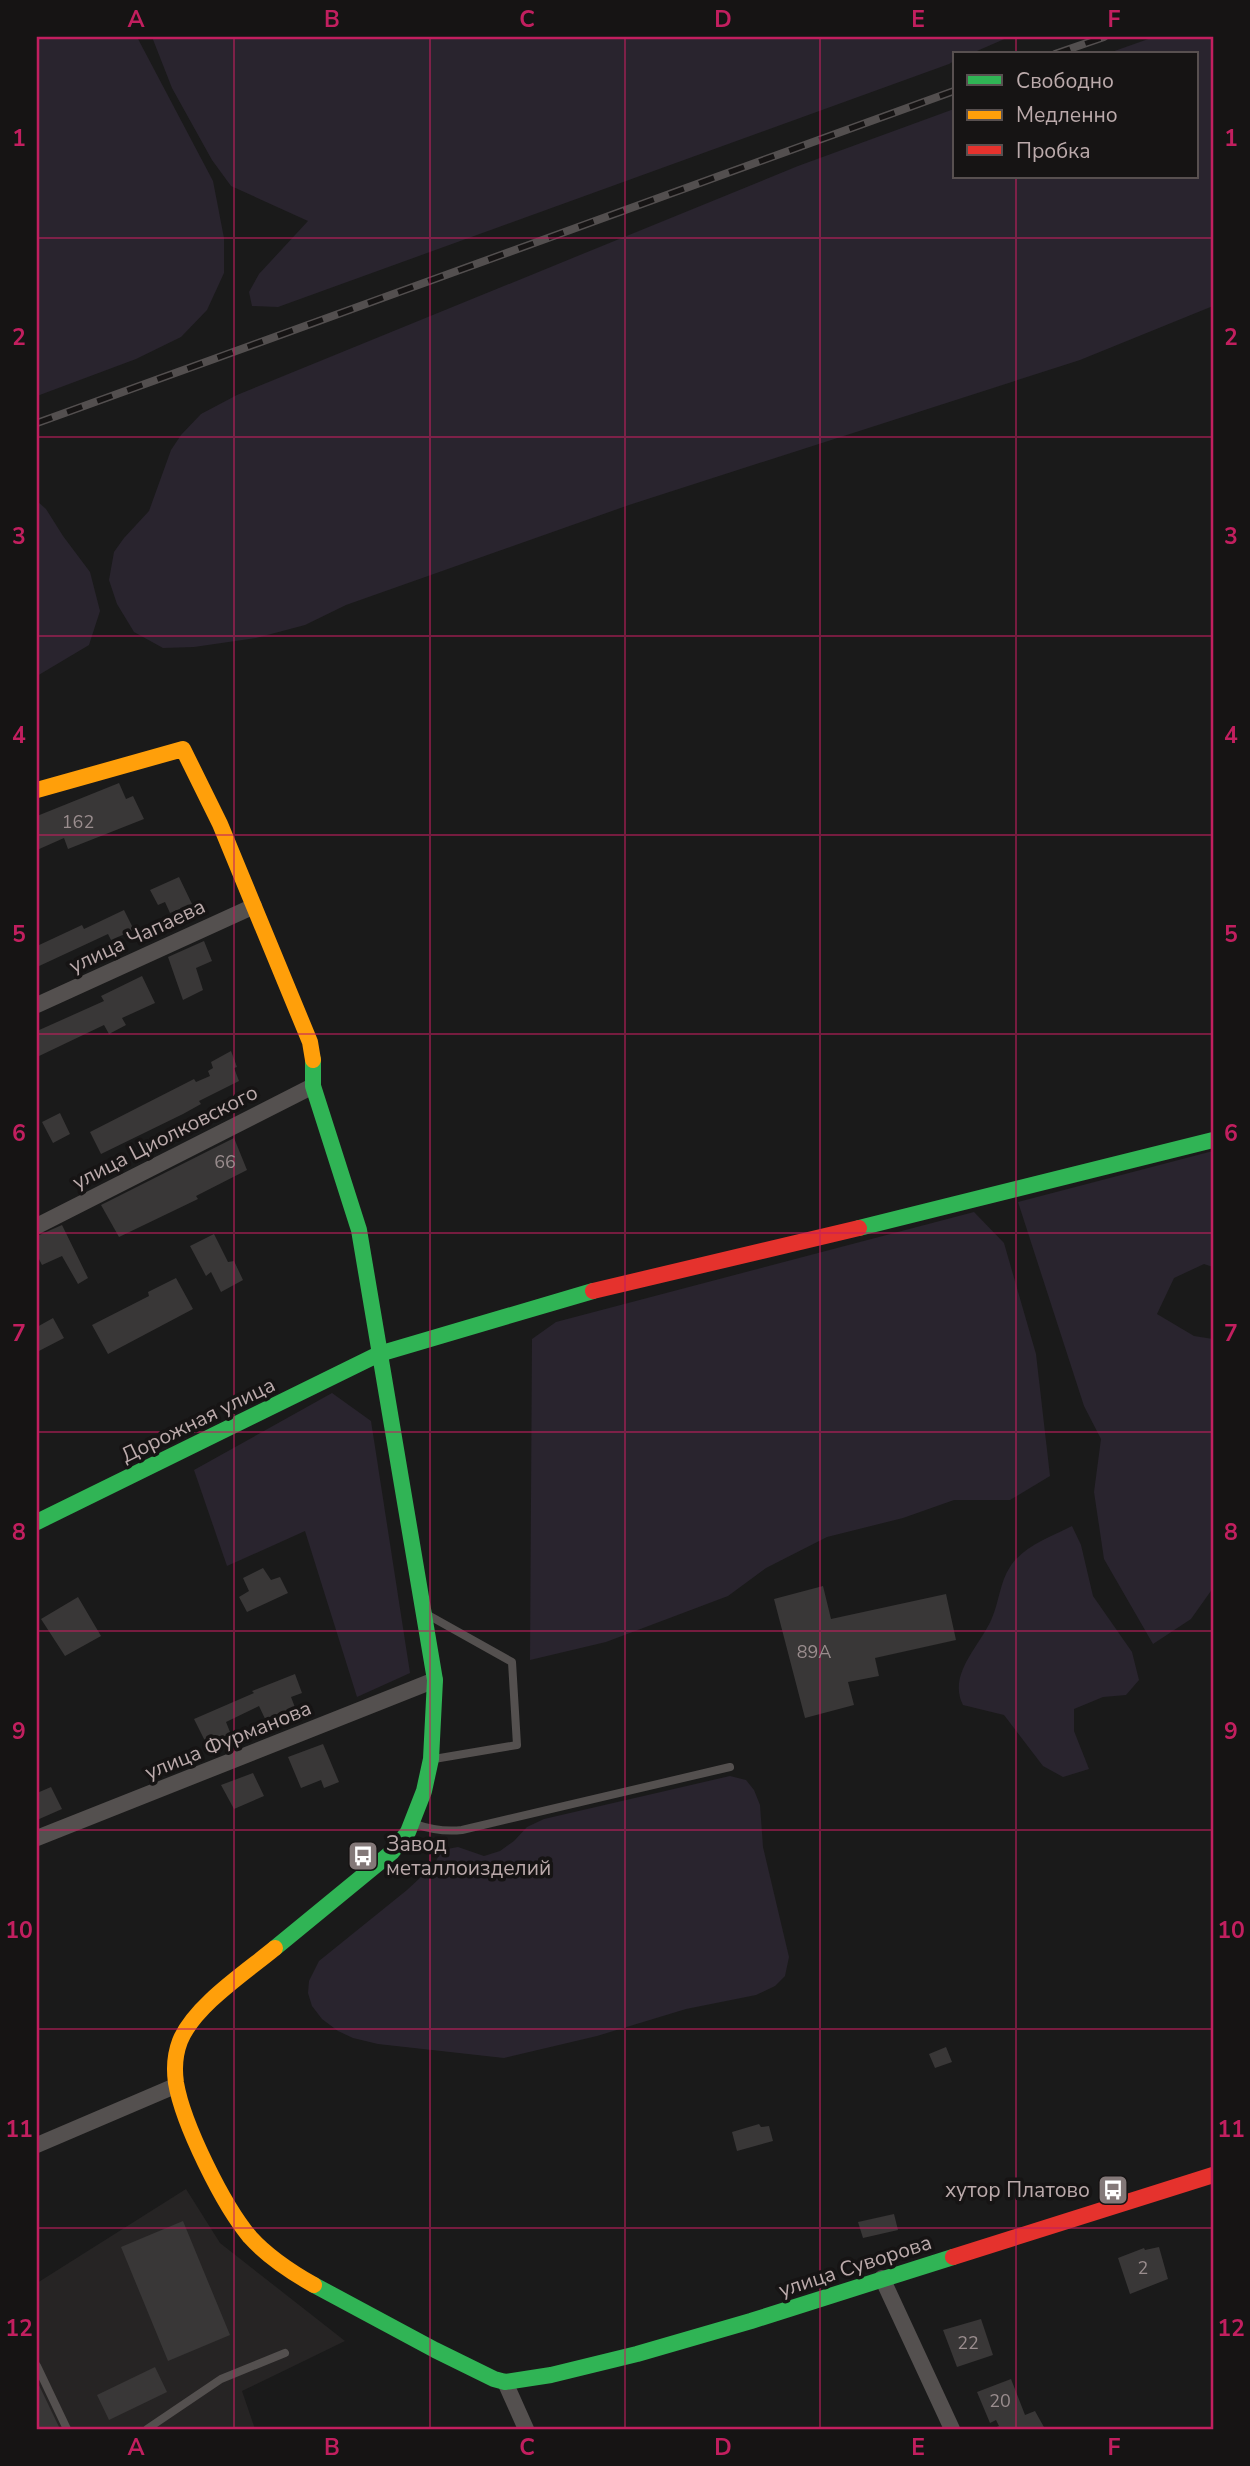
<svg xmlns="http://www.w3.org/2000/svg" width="1250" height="2466" viewBox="0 0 1250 2466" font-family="'Nunito Sans',sans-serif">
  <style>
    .built { fill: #262424 }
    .green { fill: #29242e }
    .building { fill: #393737 }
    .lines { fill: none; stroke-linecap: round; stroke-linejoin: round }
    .lane { stroke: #54504f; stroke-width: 8 }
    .street { stroke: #54504f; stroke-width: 16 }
    .fast { stroke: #30b455; stroke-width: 16 }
    .slow { stroke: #ff9f0a; stroke-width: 16 }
    .jam { stroke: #e5322d; stroke-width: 16 }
    .rail-casing { stroke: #534f4f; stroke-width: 8 }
    .rail { stroke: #161414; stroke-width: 5; stroke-dasharray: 16; stroke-linecap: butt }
    .grid { fill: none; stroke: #c21f5f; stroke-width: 2; stroke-opacity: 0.55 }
    .labels { text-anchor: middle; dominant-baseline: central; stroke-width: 7; stroke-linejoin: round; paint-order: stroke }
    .number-label { font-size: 18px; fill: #9a8d8e }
    .street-label { font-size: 21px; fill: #bbaaab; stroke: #161414 }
    .poi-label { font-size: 21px; fill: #bbaaab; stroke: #161414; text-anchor: start }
    .neatline { fill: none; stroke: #c21f5f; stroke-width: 2.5 }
    .grid-label { font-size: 23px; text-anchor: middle; font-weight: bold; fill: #c21f5f }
  </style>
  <rect width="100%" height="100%" fill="#1a1a1a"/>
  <path class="built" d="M 186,2189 L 220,2243 L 345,2341 L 242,2391 L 255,2429 L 37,2429 L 37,2283 Z"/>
  <path class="green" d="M 37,37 L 137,37 L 213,181 L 224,238 L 224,273 L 207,310 L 181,337 L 136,359 L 37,396 Z
    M 152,37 L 1009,37 L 970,54 L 954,54 L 954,61 L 949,64 L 278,307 L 252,306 L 249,292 L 259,274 L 308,221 L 231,186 L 212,160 L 172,88 Z
    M 1154,37 L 1213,37 L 1213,306 L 1080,360 L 629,505 L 346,605 L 305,625 L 256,638 L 194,647 L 163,648 L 134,632 L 117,604 L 109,580 L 114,552 L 124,538 L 149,511 L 171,450 L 181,435 L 201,414 L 237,395 L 798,166 L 954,109 L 954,177 L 1196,177 L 1196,54 L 1106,54 Z
    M 37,501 L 46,509 L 63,536 L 90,572 L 100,611 L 89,645 L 37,676 Z
    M 1213,1151 L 1213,1267 L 1204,1264 L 1174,1278 L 1157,1314 L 1194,1336 L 1213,1339 L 1213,1588 L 1191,1619 L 1153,1644 L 1104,1559 L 1094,1492 L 1101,1439 L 1084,1406 L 1018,1202 Z
    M 974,1212 L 1004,1243 L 1036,1354 L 1050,1476 L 1010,1500 L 954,1500 L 903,1518 L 827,1537 L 766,1568 L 728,1596 L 606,1642 L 530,1660 L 532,1339 L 556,1322 Z
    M 332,1393 L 371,1421 L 410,1673 L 357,1697 L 305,1531 L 227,1566 L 194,1470 Z
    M 1072,1526 L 1081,1545 L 1093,1596 L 1132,1652 L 1139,1680 L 1126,1695 L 1103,1697 L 1074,1709 L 1074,1731 L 1089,1769 L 1063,1777 L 1043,1766 L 1004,1715 L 963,1705 C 947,1674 981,1645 992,1618 C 999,1602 1000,1582 1010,1567 C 1023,1546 1051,1537 1072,1526 Z
    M 730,1776 L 746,1780 L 754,1790 L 760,1805 L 763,1847 L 789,1957 L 785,1976 L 775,1986 L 756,1995 L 686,2009 L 597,2036 L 504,2058 L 378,2044 L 353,2038 L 338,2031 L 322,2019 L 312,2006 L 308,1993 L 309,1981 L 319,1961 L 407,1890 L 434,1865 L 439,1855 L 447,1849 L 458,1847 L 484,1856 L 500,1851 L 514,1841 L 527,1827 L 544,1819 Z"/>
  <path class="building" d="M 119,783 L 126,799 L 133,796 L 144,819 L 68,849 L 64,838 L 37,850 L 37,816 Z
    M 179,877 L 192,904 L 170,913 L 165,902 L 158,905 L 150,890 Z
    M 124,910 L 134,930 L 111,940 L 108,934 L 37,967 L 37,946 L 82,925 L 84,929 Z
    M 204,941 L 212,961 L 196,968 L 203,990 L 183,1000 L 168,957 Z
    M 142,976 L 155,1003 L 122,1018 L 126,1025 L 109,1034 L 104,1025 L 37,1057 L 37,1031 L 104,1001 L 101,996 Z
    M 231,1051 L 237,1067 L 234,1068 L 239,1081 L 199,1101 L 201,1104 L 183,1114 L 101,1154 L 90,1132 L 194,1079 L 196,1082 L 210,1076 L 208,1071 L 213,1068 L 211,1062 Z
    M 60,1113 L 70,1134 L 53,1143 L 42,1122 Z
    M 234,1138 L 247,1170 L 196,1196 L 198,1199 L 119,1237 L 101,1205 Z
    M 62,1225 L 88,1278 L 78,1284 L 62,1256 L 42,1265 L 37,1255 L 37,1236 Z
    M 214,1234 L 228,1262 L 234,1261 L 243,1280 L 221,1292 L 211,1272 L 206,1276 L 190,1246 Z
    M 176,1278 L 193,1309 L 108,1354 L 92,1325 L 149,1296 L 148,1292 Z
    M 53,1318 L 64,1338 L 37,1352 L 37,1327 Z
    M 263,1568 L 271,1580 L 280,1577 L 288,1593 L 247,1612 L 239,1597 L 249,1591 L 243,1578 Z
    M 823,1586 L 831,1619 L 946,1594 L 956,1640 L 875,1658 L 879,1676 L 848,1682 L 854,1705 L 805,1718 L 774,1599 Z
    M 78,1597 L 101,1636 L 65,1656 L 41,1619 Z
    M 295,1674 L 302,1693 L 291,1697 L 296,1710 L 267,1723 L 259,1706 L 226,1722 L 232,1737 L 208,1747 L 194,1719 L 254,1693 L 252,1691 Z
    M 323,1744 L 339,1782 L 324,1788 L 321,1780 L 301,1788 L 288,1757 Z
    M 253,1773 L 264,1796 L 234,1809 L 221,1785 Z
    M 51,1787 L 62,1809 L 37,1820 L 37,1793 Z
    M 946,2047 L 952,2062 L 935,2068 L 929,2054 Z
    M 759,2124 L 761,2127 L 769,2126 L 773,2141 L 737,2151 L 732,2132 Z
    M 894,2214 L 898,2230 L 863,2238 L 858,2222 Z
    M 183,2221 L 230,2335 L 168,2361 L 121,2247 Z
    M 1159,2247 L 1168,2279 L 1130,2294 L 1118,2258 L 1144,2248 L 1145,2250 Z
    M 981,2319 L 993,2355 L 957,2367 L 943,2330 Z
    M 155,2367 L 167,2392 L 109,2420 L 97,2395 Z
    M 1011,2379 L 1025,2415 L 1035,2411 L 1045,2429 L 992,2429 L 999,2426 L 996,2420 L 990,2423 L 977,2392 Z
    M 37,2381 L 60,2429 L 37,2429 Z"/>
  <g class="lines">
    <path class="lane" d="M 428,1615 L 512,1662 L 517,1745 L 434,1759
      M 415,1824 C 432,1830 445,1832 462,1830 L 730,1767
      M 37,2366 L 67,2429
      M 147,2429 L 221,2379 L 285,2353"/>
    <path class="street" d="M 37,1005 L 254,906
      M 37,1226 L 313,1086
      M 37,1838 L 435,1680
      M 37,2145 L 175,2086
      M 882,2278 L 952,2429
      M 505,2382 L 526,2429"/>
    <path class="fast" d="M 859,1228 L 1213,1140
      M 37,1522 L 379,1354 L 593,1291
      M 275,1948 L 392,1852 L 408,1832 L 424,1791 L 431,1759 L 435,1680 L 359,1230 L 313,1086 L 313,1060
      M 314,2285 L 435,2350 L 494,2379 L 505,2382 L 551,2375 L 637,2354 L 751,2321 L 953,2257"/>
    <path class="slow" d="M 37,790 L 183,749 L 220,824 L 310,1042 L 313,1060
      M 275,1948 C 246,1972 194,2006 180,2041 C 175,2054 174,2069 176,2083 C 183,2124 223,2205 250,2237 C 268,2257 291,2272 314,2285"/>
    <path class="jam" d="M 593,1291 L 859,1228
      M 953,2257 L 1213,2175"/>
    <g class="rail-casing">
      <path id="rail" d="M 1055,54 L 1104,37
        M 37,423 L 954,91"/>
    </g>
    <use href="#rail" class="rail"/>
  </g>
  <path class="grid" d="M 234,37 L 234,2429M 430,37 L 430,2429M 625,37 L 625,2429M 820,37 L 820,2429M 1016,37 L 1016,54M 1016,177 L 1016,2429M 37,238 L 1213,238M 37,437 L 1213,437M 37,636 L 1213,636M 37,835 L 1213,835M 37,1034 L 1213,1034M 37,1233 L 1213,1233M 37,1432 L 1213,1432M 37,1631 L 1213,1631M 37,1830 L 1213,1830M 37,2029 L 1213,2029M 37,2228 L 1213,2228"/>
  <defs>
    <g id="bus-square" transform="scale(1.575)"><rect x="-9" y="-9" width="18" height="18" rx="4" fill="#837878" stroke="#161414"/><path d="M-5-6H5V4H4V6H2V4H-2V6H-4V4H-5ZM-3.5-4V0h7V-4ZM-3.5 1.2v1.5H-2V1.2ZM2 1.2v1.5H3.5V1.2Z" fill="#fff"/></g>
  </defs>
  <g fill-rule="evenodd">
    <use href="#bus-square" x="363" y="1856"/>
    <use href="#bus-square" x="1113" y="2190"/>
  </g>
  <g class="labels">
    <g class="number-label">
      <text x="78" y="822">162</text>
      <text x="225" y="1162">66</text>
      <text x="814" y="1652">89А</text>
      <text x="1143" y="2268">2</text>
      <text x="968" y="2343">22</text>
      <text x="1000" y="2401">20</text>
    </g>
    <g class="street-label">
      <text transform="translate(137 936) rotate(-25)">улица Чапаева</text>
      <text transform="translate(165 1137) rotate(-27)">улица Циолковского</text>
      <text transform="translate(198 1420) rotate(-26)">Дорожная улица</text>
      <text transform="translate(228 1740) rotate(-22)">улица Фурманова</text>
      <text transform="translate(855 2266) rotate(-18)">улица Суворова</text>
    </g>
    <g class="poi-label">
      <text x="386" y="1844">Завод<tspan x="386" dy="24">металлоизделий</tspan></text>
      <text x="1090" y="2190" text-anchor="end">хутор Платово</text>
    </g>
  </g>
  <rect width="1250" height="2466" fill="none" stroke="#161414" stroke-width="77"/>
  <rect x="953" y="52" width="245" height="126" fill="#161414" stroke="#585050" stroke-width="2"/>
  <rect x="967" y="75" width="35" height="10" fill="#30b455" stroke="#585050" stroke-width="2"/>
  <text x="1016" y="88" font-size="21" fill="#bbaaab">Свободно</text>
  <rect x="967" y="110" width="35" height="10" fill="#ff9f0a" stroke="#585050" stroke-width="2"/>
  <text x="1016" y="122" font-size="21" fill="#bbaaab">Медленно</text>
  <rect x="967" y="145" width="35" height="10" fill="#e5322d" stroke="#585050" stroke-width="2"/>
  <text x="1016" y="158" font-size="21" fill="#bbaaab">Пробка</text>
  <rect x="38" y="38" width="1174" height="2390" class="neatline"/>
  <g class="grid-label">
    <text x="136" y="27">A</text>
    <text x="332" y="27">B</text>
    <text x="527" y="27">C</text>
    <text x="723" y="27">D</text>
    <text x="918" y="27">E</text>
    <text x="1114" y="27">F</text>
    <text x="19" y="146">1</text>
    <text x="1231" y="146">1</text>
    <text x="19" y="345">2</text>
    <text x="1231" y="345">2</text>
    <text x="19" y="544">3</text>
    <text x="1231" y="544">3</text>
    <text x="19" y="743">4</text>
    <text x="1231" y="743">4</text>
    <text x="19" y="942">5</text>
    <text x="1231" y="942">5</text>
    <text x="19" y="1141">6</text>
    <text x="1231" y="1141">6</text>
    <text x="19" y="1341">7</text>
    <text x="1231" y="1341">7</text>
    <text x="19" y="1540">8</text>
    <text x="1231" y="1540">8</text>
    <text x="19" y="1739">9</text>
    <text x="1231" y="1739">9</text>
    <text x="19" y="1938">10</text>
    <text x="1231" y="1938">10</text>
    <text x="19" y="2137">11</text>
    <text x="1231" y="2137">11</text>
    <text x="19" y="2336">12</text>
    <text x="1231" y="2336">12</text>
    <text x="136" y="2455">A</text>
    <text x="332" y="2455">B</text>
    <text x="527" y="2455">C</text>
    <text x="723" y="2455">D</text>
    <text x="918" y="2455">E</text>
    <text x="1114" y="2455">F</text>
  </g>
</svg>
